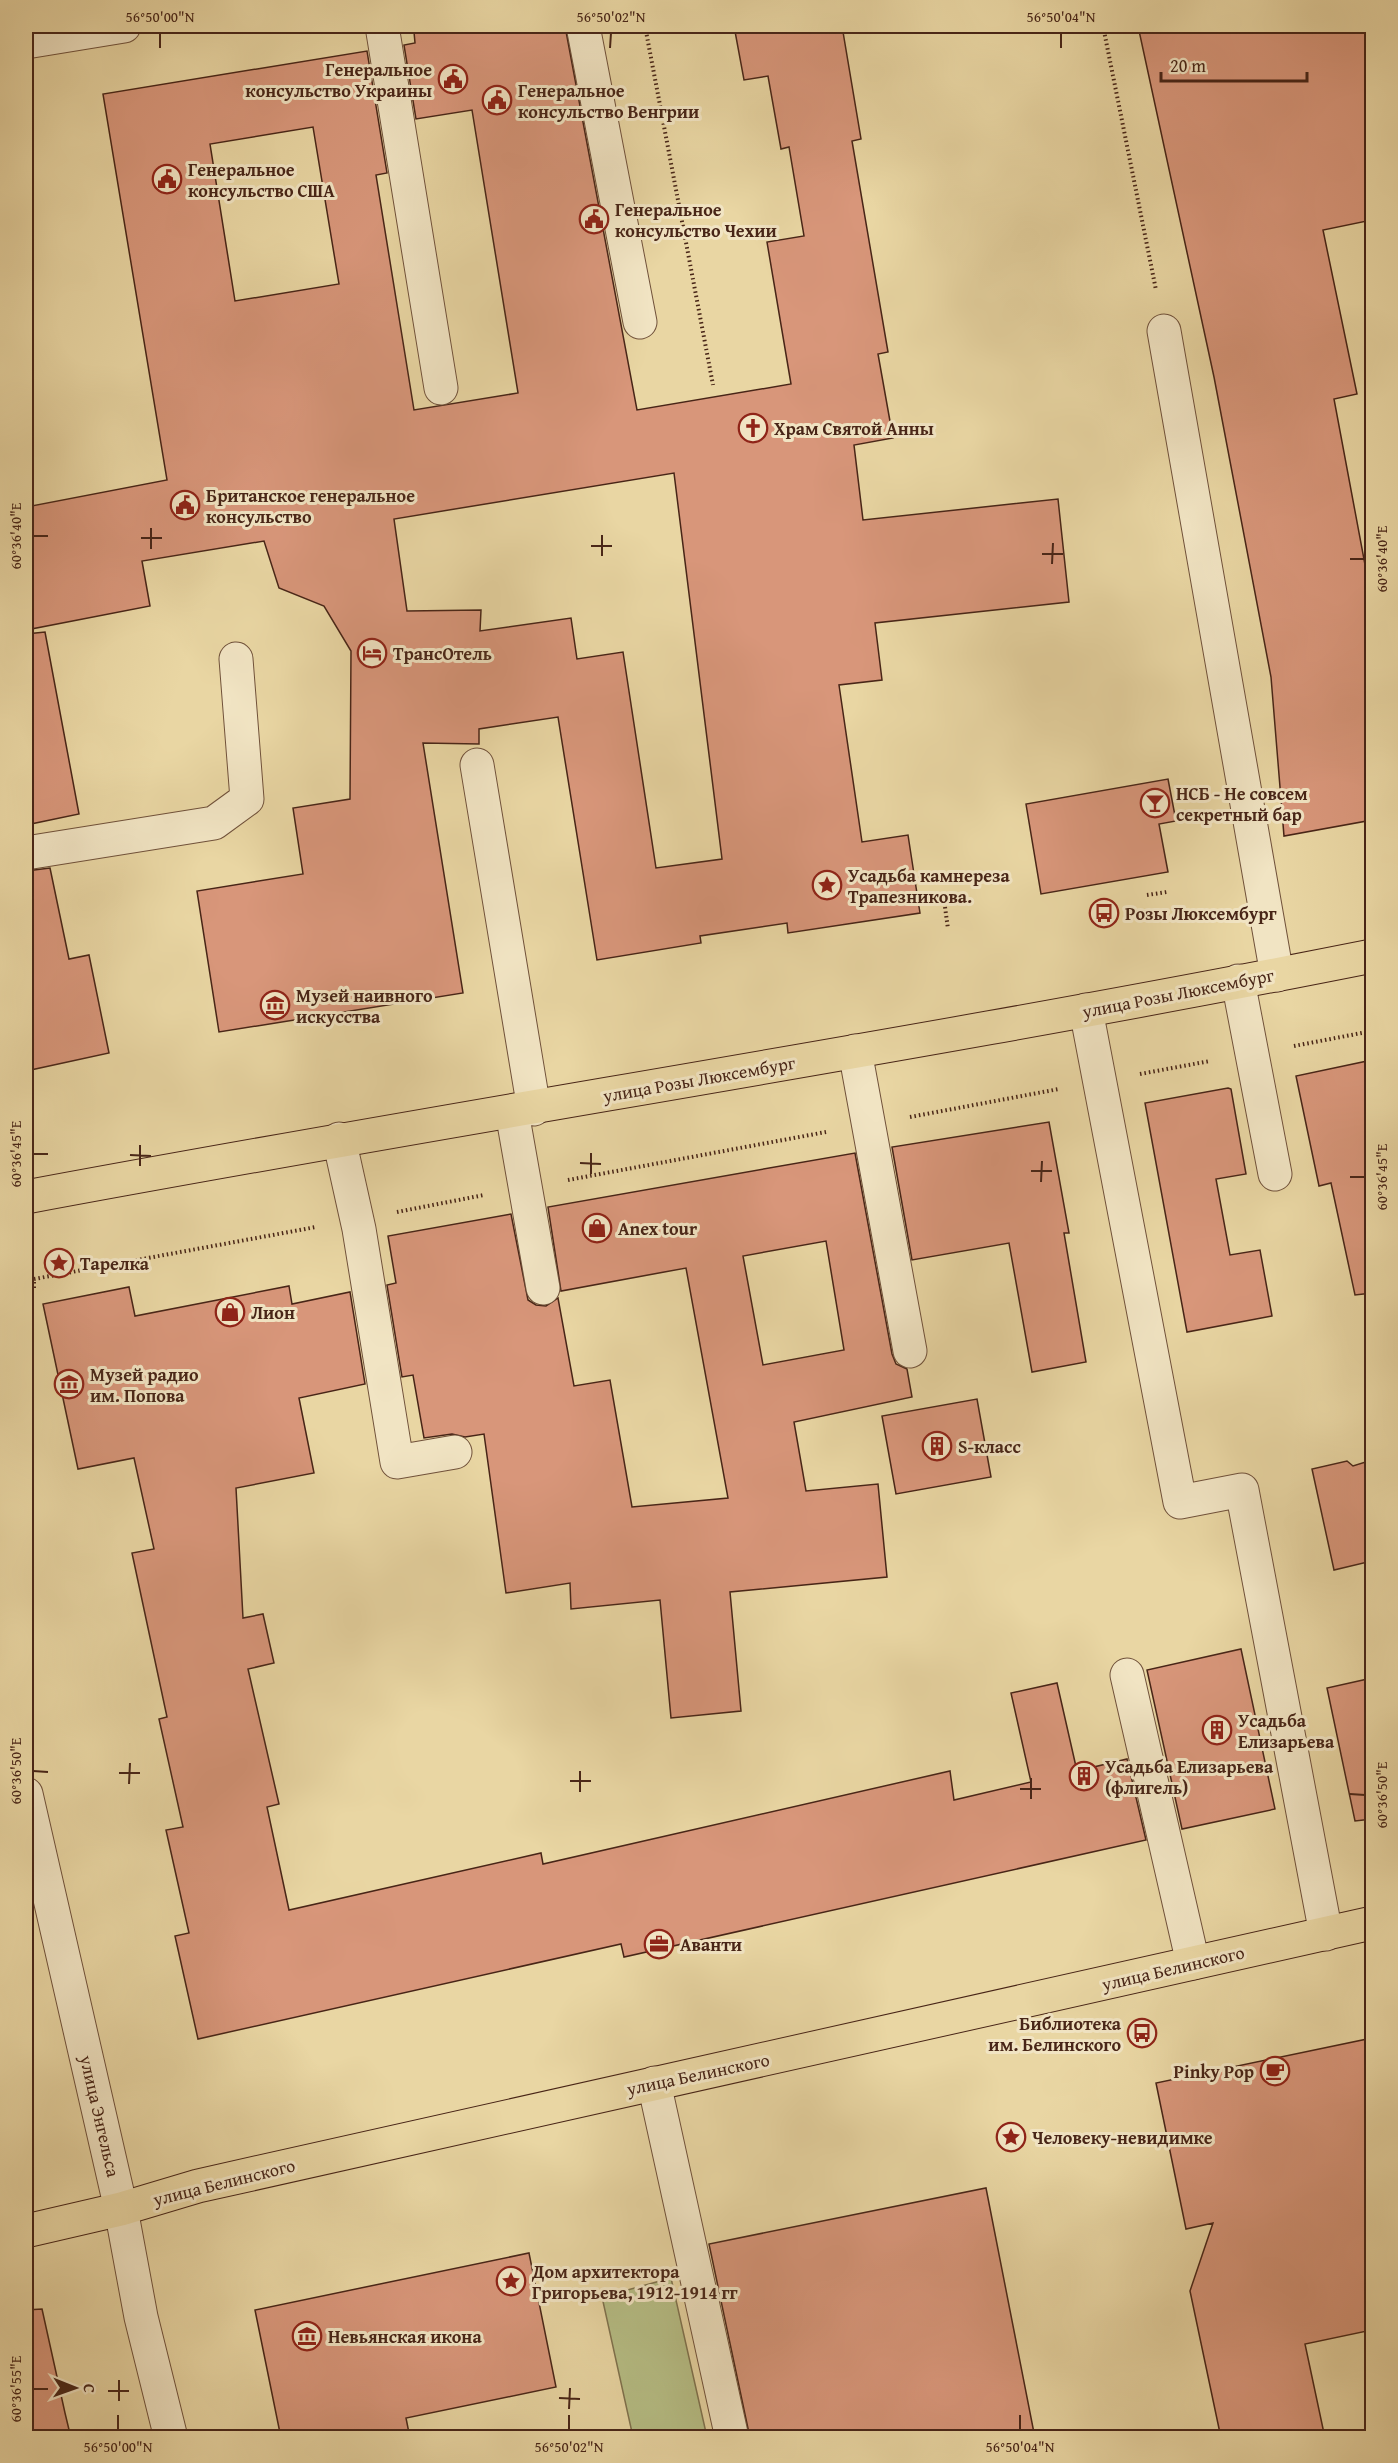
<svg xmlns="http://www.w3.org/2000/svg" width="1398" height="2463" viewBox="0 0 1398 2463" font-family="'Gentium Book Plus',serif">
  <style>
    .green { fill: #b6be85; stroke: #7f724e; stroke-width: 1.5 }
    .building { fill: #d8967a; stroke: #482517; stroke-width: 1.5; fill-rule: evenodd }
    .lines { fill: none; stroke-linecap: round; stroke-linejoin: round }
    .minor-casing { stroke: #70513a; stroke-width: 35 }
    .major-casing { stroke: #482517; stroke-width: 35 }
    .path { stroke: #482517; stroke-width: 4; stroke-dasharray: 1.5 3; stroke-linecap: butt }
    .minor { stroke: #f1e4c3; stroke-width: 33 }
    .major { stroke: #e9d6a3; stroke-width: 33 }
    .ticks { fill: none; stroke: #482517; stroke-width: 2 }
    .labels { text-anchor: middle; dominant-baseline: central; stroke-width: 6; stroke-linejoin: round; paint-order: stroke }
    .poi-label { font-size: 18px; font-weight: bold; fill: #482517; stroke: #f1e4c3; text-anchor: start }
    .street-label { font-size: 18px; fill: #482517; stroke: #f1e4c3 }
    .neatline { fill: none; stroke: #482517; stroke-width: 2 }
    .ticks-label { font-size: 15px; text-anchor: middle; fill: #482517 }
  </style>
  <rect width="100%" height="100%" fill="#e9d6a3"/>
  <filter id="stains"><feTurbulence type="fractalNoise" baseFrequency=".00333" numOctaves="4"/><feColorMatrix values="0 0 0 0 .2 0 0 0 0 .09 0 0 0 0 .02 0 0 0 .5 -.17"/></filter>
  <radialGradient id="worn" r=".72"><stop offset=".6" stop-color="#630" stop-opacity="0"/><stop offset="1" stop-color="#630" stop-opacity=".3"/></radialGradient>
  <path class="green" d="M 671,2278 L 707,2437 L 633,2437 L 602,2297 Z"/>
  <path class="building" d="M 451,26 L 565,26 L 637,410 L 791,384 L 767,242 L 804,236 L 789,147 L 781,149 L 768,76 L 744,80 L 734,26 L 842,26 L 861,139 L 852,141 L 888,352 L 878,354 L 893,438 L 854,445 L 863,520 L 1058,499 L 1069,602 L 875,623 L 882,680 L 839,685 L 862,842 L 908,835 L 920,913 L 788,933 L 787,923 L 700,936 L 701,943 L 597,960 L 558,717 L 479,729 L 479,744 L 423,743 L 463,993 L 219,1032 L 197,891 L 303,874 L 293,808 L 350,799 L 351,651 L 324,606 L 279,588 L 264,541 L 142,561 L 150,606 L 26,630 L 26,507 L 167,480 L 103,94 L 367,51 L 387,173 L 376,175 L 414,410 L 518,393 L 472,110 L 416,119 L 404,45 L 415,43 L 414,32 ZM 313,127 L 339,284 L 235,301 L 210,144 ZM 674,473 L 722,859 L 656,868 L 623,652 L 577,659 L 571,618 L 480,631 L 481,610 L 407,611 L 394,519 Z
    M 1138,26 L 1372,26 L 1372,220 L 1323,230 L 1357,394 L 1334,399 L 1372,602 L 1372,820 L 1284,836 L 1271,677 L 1214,377 Z
    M 45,632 L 79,814 L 26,825 L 26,634 Z
    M 1168,779 L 1176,821 L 1159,824 L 1168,872 L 1041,894 L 1026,804 Z
    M 50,868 L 69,959 L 89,955 L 109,1053 L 26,1071 L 26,871 Z
    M 1372,1060 L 1372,1293 L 1355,1295 L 1331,1183 L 1319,1186 L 1296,1076 Z
    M 1228,1088 L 1231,1089 L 1246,1174 L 1216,1179 L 1230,1255 L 1260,1250 L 1272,1316 L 1187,1332 L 1145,1103 Z
    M 1049,1122 L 1069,1233 L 1064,1233 L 1086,1362 L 1032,1372 L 1009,1243 L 912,1260 L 892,1147 Z
    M 855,1153 L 892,1354 L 896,1364 L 907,1369 L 912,1397 L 794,1422 L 806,1491 L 878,1484 L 887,1577 L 730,1592 L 741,1711 L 671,1718 L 660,1600 L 571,1609 L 570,1583 L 506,1593 L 484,1434 L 465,1437 L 452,1434 L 424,1438 L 413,1375 L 402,1377 L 387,1285 L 396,1283 L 388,1236 L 511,1214 L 528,1300 L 536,1305 L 546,1306 L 558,1298 L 574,1386 L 610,1380 L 632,1507 L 728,1498 L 686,1268 L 561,1291 L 548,1207 ZM 826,1241 L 844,1350 L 763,1365 L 743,1256 Z
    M 289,1286 L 292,1304 L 350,1292 L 365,1384 L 299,1398 L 314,1473 L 236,1488 L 243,1618 L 263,1614 L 274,1663 L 248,1669 L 279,1804 L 267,1807 L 289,1910 L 541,1853 L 543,1864 L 950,1771 L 954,1800 L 1031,1782 L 1011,1693 L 1057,1683 L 1077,1771 L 1127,1759 L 1146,1840 L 624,1957 L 621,1944 L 198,2039 L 175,1936 L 189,1933 L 166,1830 L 183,1827 L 159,1719 L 167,1717 L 132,1553 L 154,1549 L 134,1458 L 78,1469 L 43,1304 L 129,1287 L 135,1316 Z
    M 977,1399 L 991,1477 L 896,1494 L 882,1416 Z
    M 1372,1460 L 1372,1561 L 1334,1570 L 1312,1469 L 1347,1461 L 1353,1466 Z
    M 1241,1649 L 1275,1809 L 1182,1829 L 1147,1670 Z
    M 1372,1678 L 1372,1819 L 1355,1821 L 1327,1688 Z
    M 1372,2038 L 1372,2330 L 1305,2344 L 1325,2438 L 1221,2438 L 1190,2291 L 1213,2223 L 1186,2229 L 1156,2083 Z
    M 986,2188 L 1035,2438 L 750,2438 L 709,2244 Z
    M 529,2253 L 556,2387 L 406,2418 L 410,2438 L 281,2438 L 255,2310 Z
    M 42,2309 L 65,2413 L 71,2438 L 26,2438 L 26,2310 Z"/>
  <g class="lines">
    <g class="minor-casing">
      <path id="minor" d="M 382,26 L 441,388
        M 583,26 L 640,322
        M 26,42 L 124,26
        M 1164,331 L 1277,975
        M 477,765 L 534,1109
        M 26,853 L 214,823 L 247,799 L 236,659
        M 1238,981 L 1275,1174
        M 1086,1010 L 1180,1502 L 1242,1490 L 1326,1934
        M 855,1051 L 910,1351
        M 512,1112 L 543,1288
        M 339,1139 L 359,1229 L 397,1462 L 455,1452
        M 1127,1675 L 1193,1963
        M 26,1794 L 121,2209 L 141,2317 L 171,2438
        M 654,2083 L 732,2438"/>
    </g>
    <g class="major-casing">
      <path id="major" d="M 26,1197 C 474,1113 925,1045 1372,956
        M 26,2231 L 121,2209 L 198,2186 L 1372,1923"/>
    </g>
    <path class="path" d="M 645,26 L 713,385
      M 1103,26 L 1156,290
      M 1147,895 L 1167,892
      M 945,907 L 948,929
      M 1294,1046 L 1372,1031
      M 1140,1074 L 1210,1061
      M 910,1117 L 1059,1089
      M 568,1180 L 826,1132
      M 397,1212 L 484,1195
      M 34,1288 L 34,1279 L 316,1227"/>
    <use href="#minor" class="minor"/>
    <use href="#major" class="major"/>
  </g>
  <path class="ticks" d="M 160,48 L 160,33M 610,48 L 611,33M 1061,48 L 1061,33M 33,536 L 48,536M 141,538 L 162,538M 591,546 L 612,546M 151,549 L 151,528M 1042,554 L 1063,554M 602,556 L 602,535M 1350,559 L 1365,559M 1052,564 L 1053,543M 33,1154 L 48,1154M 130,1155 L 151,1156M 580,1163 L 601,1164M 140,1166 L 140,1145M 1031,1171 L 1052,1171M 591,1174 L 591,1153M 1350,1177 L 1365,1177M 1041,1182 L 1042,1161M 33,1771 L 48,1772M 119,1773 L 140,1773M 570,1781 L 591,1781M 129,1784 L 130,1763M 1020,1789 L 1041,1789M 580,1792 L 580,1771M 1350,1794 L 1365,1795M 1031,1799 L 1031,1778M 33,2389 L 48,2389M 108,2391 L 129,2391M 559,2398 L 580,2399M 119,2401 L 119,2380M 569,2409 L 570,2388M 118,2430 L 118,2415M 569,2430 L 569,2415M 1020,2430 L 1020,2415"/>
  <defs>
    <g id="civic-ring" transform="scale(1.5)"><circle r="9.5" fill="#f1e4c3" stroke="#8f2418" stroke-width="1.5"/><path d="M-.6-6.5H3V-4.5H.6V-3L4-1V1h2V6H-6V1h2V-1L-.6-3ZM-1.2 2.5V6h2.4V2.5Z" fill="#8f2418"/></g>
    <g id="church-ring" transform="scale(1.5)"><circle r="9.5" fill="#f1e4c3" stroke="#8f2418" stroke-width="1.5"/><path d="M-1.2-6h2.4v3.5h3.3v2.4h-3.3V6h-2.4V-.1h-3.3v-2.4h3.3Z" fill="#8f2418"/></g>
    <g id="hotel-ring" transform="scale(1.5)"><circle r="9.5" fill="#f1e4c3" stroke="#8f2418" stroke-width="1.5"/><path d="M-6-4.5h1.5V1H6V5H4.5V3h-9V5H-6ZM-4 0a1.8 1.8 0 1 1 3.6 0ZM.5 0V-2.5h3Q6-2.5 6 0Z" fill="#8f2418"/></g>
    <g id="bar-ring" transform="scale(1.5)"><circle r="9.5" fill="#f1e4c3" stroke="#8f2418" stroke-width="1.5"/><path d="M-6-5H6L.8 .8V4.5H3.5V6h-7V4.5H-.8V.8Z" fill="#8f2418"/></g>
    <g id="sight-ring" transform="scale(1.5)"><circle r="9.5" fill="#f1e4c3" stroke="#8f2418" stroke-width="1.5"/><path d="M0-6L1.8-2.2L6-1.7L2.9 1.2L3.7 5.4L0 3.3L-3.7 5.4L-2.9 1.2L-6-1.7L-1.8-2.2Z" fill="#8f2418"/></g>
    <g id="bus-ring" transform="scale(1.5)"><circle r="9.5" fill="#f1e4c3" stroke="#8f2418" stroke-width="1.5"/><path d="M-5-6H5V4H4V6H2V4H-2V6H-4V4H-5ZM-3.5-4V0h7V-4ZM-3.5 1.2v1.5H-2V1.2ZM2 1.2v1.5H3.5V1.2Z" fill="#8f2418"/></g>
    <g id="museum-ring" transform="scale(1.5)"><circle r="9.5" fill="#f1e4c3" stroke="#8f2418" stroke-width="1.5"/><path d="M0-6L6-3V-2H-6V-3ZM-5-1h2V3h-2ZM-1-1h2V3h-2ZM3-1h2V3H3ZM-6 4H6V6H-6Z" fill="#8f2418"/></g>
    <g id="shop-ring" transform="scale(1.5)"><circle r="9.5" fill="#f1e4c3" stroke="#8f2418" stroke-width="1.5"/><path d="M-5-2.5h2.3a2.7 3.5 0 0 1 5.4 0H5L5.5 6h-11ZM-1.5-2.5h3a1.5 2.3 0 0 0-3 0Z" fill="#8f2418"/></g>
    <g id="building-ring" transform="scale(1.5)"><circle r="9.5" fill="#f1e4c3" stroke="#8f2418" stroke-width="1.5"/><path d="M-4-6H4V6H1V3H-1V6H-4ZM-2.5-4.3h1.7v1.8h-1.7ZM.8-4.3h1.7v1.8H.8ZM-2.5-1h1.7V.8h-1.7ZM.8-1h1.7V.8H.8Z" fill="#8f2418"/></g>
    <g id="office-ring" transform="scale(1.5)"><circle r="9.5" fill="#f1e4c3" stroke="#8f2418" stroke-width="1.5"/><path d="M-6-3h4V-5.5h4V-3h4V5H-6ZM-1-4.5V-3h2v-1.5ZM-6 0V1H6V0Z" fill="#8f2418"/></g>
    <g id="cafe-ring" transform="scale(1.5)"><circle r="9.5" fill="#f1e4c3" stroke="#8f2418" stroke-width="1.5"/><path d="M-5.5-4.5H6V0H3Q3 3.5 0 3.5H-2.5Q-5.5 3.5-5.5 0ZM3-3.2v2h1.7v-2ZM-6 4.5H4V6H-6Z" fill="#8f2418"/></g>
  </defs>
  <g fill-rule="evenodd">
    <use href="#civic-ring" x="453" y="79"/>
    <use href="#civic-ring" x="497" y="100"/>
    <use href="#civic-ring" x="167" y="179"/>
    <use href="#civic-ring" x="594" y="219"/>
    <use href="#church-ring" x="753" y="428"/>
    <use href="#civic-ring" x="185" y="505"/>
    <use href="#hotel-ring" x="372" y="653"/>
    <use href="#bar-ring" x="1155" y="803"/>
    <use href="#sight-ring" x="827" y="885"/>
    <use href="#bus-ring" x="1104" y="913"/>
    <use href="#museum-ring" x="275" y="1005"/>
    <use href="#shop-ring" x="597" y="1228"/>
    <use href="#sight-ring" x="59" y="1263"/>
    <use href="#shop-ring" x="230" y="1312"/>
    <use href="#museum-ring" x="69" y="1384"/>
    <use href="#building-ring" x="937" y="1446"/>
    <use href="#building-ring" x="1217" y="1730"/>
    <use href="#building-ring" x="1084" y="1776"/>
    <use href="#office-ring" x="659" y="1944"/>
    <use href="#bus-ring" x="1142" y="2033"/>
    <use href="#cafe-ring" x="1275" y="2071"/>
    <use href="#sight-ring" x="1011" y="2137"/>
    <use href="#sight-ring" x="511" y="2281"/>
    <use href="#museum-ring" x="307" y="2336"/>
  </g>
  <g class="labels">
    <g class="poi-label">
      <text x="432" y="69" text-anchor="end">Генеральное<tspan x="432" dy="21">консульство Украины</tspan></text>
      <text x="518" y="90">Генеральное<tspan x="518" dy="21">консульство Венгрии</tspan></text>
      <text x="188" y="169">Генеральное<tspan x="188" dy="21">консульство США</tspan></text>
      <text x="615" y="209">Генеральное<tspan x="615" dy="21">консульство Чехии</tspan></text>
      <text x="774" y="428">Храм Святой Анны</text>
      <text x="206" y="495">Британское генеральное<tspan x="206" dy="21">консульство</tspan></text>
      <text x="393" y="653">ТрансОтель</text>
      <text x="1176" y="793">НСБ - Не совсем<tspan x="1176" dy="21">секретный бар</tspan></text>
      <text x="848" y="875">Усадьба камнереза<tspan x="848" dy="21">Трапезникова.</tspan></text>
      <text x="1125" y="913">Розы Люксембург</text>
      <text x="296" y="995">Музей наивного<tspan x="296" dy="21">искусства</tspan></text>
      <text x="618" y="1228">Anex tour</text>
      <text x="80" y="1263">Тарелка</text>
      <text x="251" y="1312">Лион</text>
      <text x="90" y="1374">Музей радио<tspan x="90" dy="21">им. Попова</tspan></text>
      <text x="958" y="1446">S-класс</text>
      <text x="1238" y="1720">Усадьба<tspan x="1238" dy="21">Елизарьева</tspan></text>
      <text x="1105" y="1766">Усадьба Елизарьева<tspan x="1105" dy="21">(флигель)</tspan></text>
      <text x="680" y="1944">Аванти</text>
      <text x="1121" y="2023" text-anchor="end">Библиотека<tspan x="1121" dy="21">им. Белинского</tspan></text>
      <text x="1254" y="2071" text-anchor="end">Pinky Pop</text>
      <text x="1032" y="2137">Человеку-невидимке</text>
      <text x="532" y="2271">Дом архитектора<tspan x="532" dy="21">Григорьева, 1912-1914 гг</tspan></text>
      <text x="328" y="2336">Невьянская икона</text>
    </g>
    <g class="street-label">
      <text transform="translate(1178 993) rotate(-11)">улица Розы Люксембург</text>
      <text transform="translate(699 1079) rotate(-10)">улица Розы Люксембург</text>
      <text transform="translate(1173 1968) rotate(-13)">улица Белинского</text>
      <text transform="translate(698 2074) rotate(-12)">улица Белинского</text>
      <text transform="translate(100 2116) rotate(77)">улица Энгельса</text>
      <text transform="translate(224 2182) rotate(-14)">улица Белинского</text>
    </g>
  </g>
  <rect width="1398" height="2463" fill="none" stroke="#e9d6a3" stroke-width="66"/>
  <g transform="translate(75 2388) rotate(91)" stroke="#f1e4c3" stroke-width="4.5" paint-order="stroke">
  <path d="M0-4.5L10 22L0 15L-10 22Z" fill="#482517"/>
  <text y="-9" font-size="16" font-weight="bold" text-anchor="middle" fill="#482517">С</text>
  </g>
  <path d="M1161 72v9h146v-9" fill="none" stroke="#482517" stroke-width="3"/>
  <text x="1170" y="72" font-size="18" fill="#482517" stroke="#f1e4c3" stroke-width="4.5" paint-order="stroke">20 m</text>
  <rect x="33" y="33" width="1332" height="2397" class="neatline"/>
  <g class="ticks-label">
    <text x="160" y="22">56°50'00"N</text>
    <text x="611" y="22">56°50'02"N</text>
    <text x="1061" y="22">56°50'04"N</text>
    <text transform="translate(16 536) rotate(-90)" y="5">60°36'40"E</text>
    <text transform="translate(1382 559) rotate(-90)" y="5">60°36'40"E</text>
    <text transform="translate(16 1154) rotate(-90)" y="5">60°36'45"E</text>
    <text transform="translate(1382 1177) rotate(-90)" y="5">60°36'45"E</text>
    <text transform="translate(16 1771) rotate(-90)" y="5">60°36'50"E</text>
    <text transform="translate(1382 1795) rotate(-90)" y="5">60°36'50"E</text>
    <text transform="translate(16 2389) rotate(-90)" y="5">60°36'55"E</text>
    <text x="118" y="2452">56°50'00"N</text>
    <text x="569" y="2452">56°50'02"N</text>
    <text x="1020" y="2452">56°50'04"N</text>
  </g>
  <rect width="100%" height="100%" filter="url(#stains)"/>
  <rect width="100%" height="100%" fill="url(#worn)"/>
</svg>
